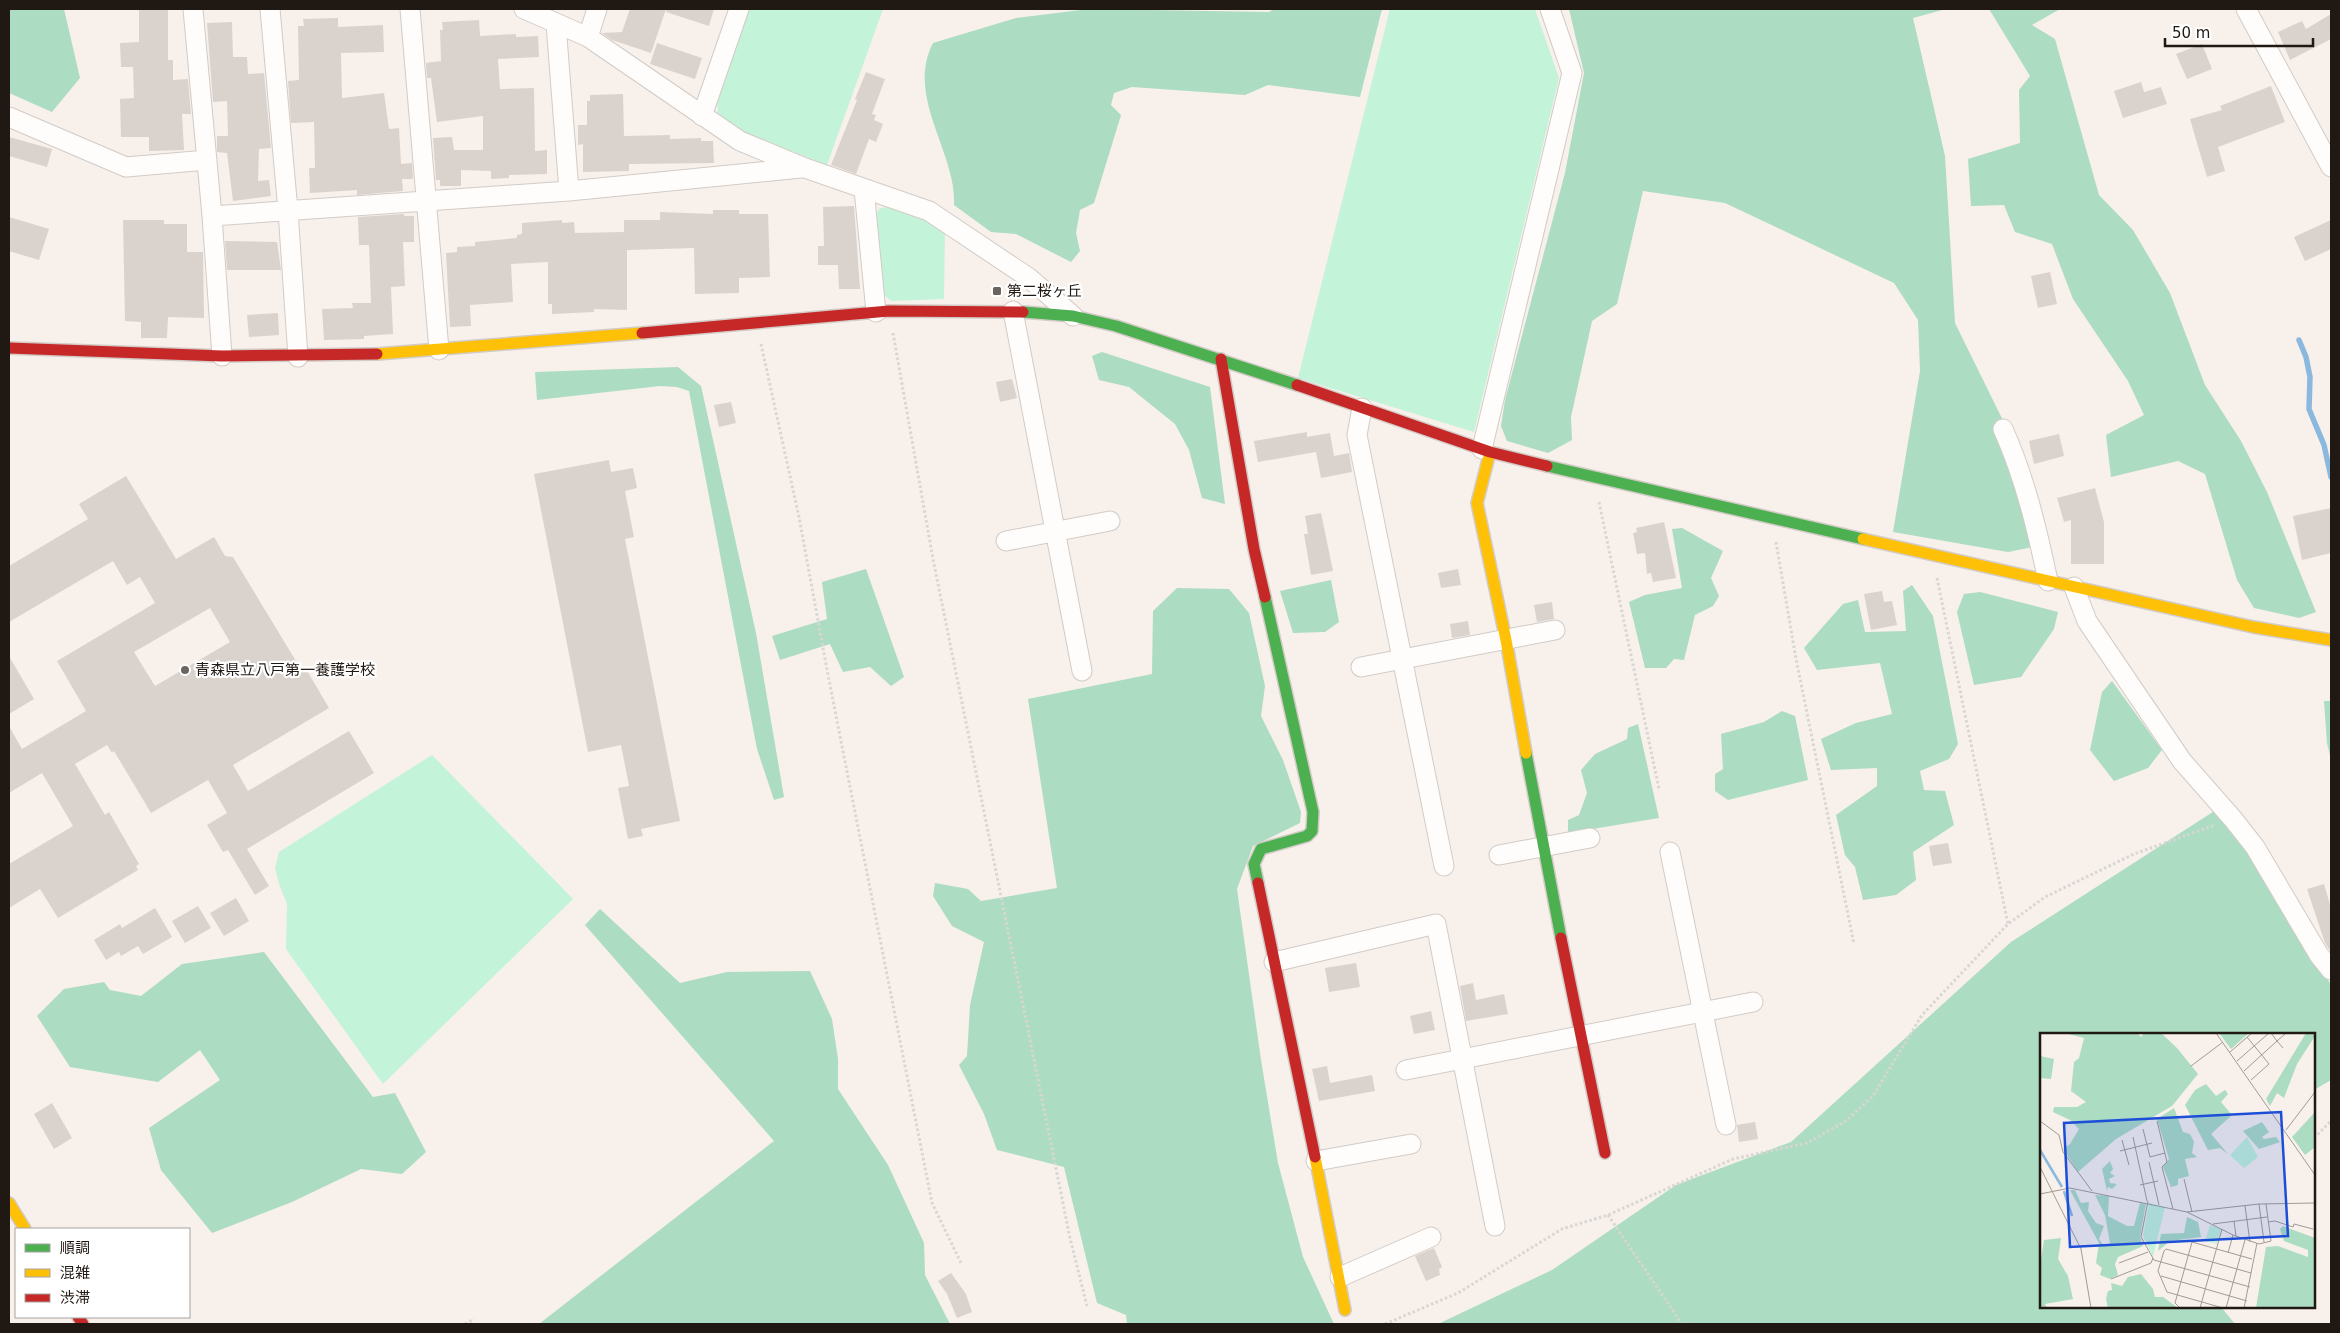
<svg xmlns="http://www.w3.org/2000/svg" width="2340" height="1333" viewBox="0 0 2340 1333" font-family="'DejaVu Sans','Noto Sans JP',sans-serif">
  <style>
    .green { fill: #c3f3d9 }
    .forest { fill: #acdcc2 }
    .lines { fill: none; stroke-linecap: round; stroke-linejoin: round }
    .stream { stroke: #8ab8de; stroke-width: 5.5 }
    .building { fill: #dad2cd; fill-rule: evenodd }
    .street-casing { stroke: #d2cbc6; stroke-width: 21 }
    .fast-casing { stroke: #d2cbc6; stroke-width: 14 }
    .slow-casing { stroke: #d2cbc6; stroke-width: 14 }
    .jam-casing { stroke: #d2cbc6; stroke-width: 14 }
    .path { stroke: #d8d6d4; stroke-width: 3; stroke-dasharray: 2.5 2.5; stroke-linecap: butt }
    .street { stroke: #fefdfc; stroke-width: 19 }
    .fast { stroke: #4caf50; stroke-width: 11 }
    .slow { stroke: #ffc107; stroke-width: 11 }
    .jam { stroke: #c62828; stroke-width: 11 }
    .poi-dot { fill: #6c645f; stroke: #fff; stroke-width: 2 }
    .labels { text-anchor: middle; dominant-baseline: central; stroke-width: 4.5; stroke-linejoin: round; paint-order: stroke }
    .poi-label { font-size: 15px; fill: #201813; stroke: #fff; text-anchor: start }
    .inset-river { fill: none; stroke: #8ab8de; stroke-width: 2.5 }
    .inset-road { fill: none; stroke: #a29a95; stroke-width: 1 }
    .view { fill: #1d4ed8; fill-opacity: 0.15; stroke: #1d4ed8; stroke-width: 2.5 }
    .inset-edge { fill: none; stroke: #201813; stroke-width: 2.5 }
  </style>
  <rect width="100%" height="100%" fill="#f8f0eb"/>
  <path class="green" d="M 749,9 L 883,9 L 827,165 L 741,131 L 718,113 L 717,103 Z
    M 1390,9 L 1535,9 L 1559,78 L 1474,432 L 1298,378 Z
    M 885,207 L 929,221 L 945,230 L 944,299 L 891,301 L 880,291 L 877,213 L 879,209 Z
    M 432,755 L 573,899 L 383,1084 L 286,949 L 287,904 L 279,884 L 275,868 L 279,852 Z"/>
  <path class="forest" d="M 9,9 L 64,9 L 80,78 L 52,112 L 9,93 Z
    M 1089,9 L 1269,12 L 1274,9 L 1382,9 L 1360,97 L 1268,85 L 1245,95 L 1132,87 L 1114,93 L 1111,105 L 1121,115 L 1094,203 L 1080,210 L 1076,233 L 1080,251 L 1071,262 L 1016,234 L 991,232 L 954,205 C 957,153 905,97 933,43 L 1016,18 Z
    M 1569,9 L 1946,9 L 1913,18 L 1945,156 L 1955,323 L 2018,451 L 2043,545 L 2008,552 L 1893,532 L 1920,371 L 1918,320 L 1894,283 L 1725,203 L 1643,191 L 1617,304 L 1592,321 L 1571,417 L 1572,440 L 1548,453 L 1507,441 L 1501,426 L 1505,400 L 1565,173 L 1584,73 Z
    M 1989,9 L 2060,9 L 2032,25 L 2055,39 L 2099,195 L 2133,230 L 2170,293 L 2205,385 L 2241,441 L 2267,492 L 2316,612 L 2299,618 L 2254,608 L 2237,580 L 2205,474 L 2178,461 L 2111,477 L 2106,435 L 2144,415 L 2128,381 L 2073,299 L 2052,244 L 2015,232 L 2004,205 L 1971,206 L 1968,159 L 2020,143 L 2019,90 L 2030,76 Z
    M 1102,352 L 1210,387 L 1225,504 L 1202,498 L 1189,450 L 1175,424 L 1129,387 L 1099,380 L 1092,356 Z
    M 678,367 L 701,386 L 756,633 L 784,797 L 774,800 L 757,749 L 689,391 L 677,387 L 660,386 L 537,400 L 535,372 Z
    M 1682,528 L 1723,551 L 1711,578 L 1719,596 L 1713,606 L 1695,615 L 1684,660 L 1674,659 L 1666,668 L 1645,668 L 1629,602 L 1645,595 L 1682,588 L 1672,529 Z
    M 866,569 L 904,677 L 891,686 L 870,667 L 843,672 L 830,644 L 780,660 L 772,636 L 827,619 L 822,582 Z
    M 1331,580 L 1339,622 L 1325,632 L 1293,633 L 1280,591 Z
    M 1912,585 L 1933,616 L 1958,744 L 1949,759 L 1920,771 L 1924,790 L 1945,791 L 1954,825 L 1913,852 L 1916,880 L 1896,895 L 1863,900 L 1855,867 L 1845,855 L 1836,815 L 1877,786 L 1877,768 L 1831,770 L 1821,739 L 1856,723 L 1892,714 L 1880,663 L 1817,670 L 1804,648 L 1843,604 L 1858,600 L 1865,632 L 1906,631 L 1903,591 Z
    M 1177,588 L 1229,589 L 1249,613 L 1265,686 L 1261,716 L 1283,760 L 1301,812 L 1300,823 L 1253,846 L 1237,889 L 1261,1060 L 1278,1163 L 1303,1257 L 1334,1324 L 1127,1324 L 1126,1315 L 1097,1303 L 1064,1167 L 997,1150 L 984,1114 L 959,1065 L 967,1056 L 970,1005 L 984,942 L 952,926 L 933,896 L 935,883 L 968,889 L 981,901 L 1057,888 L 1028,699 L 1152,674 L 1153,611 Z
    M 1980,592 L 2058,612 L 2054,629 L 2021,677 L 1974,685 L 1957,612 L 1964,594 Z
    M 2112,681 L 2162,750 L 2148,768 L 2114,781 L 2090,750 L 2102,692 Z
    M 2324,701 L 2331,701 L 2331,760 L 2327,743 Z
    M 1782,711 L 1795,716 L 1808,780 L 1728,800 L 1715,791 L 1715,774 L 1723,769 L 1721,734 L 1764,722 Z
    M 1638,724 L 1659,818 L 1568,833 L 1568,820 L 1579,815 L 1587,793 L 1581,770 L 1595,754 L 1627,739 L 1628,728 Z
    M 2219,808 L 2331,985 L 2331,1080 L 2314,1090 L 2314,1034 L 2041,1034 L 2041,1307 L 2221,1307 L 2235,1324 L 1438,1324 L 1552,1270 L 1676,1185 L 1791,1142 L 2011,942 Z
    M 600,909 L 680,983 L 727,972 L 810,971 L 832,1019 L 838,1059 L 838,1089 L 888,1165 L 924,1243 L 925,1275 L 950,1324 L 539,1324 L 774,1141 L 585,925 Z
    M 264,952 L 373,1097 L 395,1093 L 426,1152 L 402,1174 L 361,1169 L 292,1202 L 212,1233 L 161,1170 L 149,1128 L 220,1080 L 200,1050 L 158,1082 L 70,1067 L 37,1016 L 64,989 L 104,982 L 110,990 L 141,996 L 182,964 Z"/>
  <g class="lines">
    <path class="stream" d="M 2299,340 L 2306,357 L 2310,377 L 2309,409 L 2324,445 L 2331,477"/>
  </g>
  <path class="building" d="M 139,9 L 168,9 L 168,60 L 173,60 L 173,80 L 188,79 L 191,114 L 182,114 L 184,150 L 149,151 L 149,137 L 121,137 L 120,99 L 134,98 L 133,67 L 121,67 L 120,43 L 139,42 Z
    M 630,9 L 666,9 L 651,53 L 612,40 L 602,33 L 622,32 Z
    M 667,9 L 714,9 L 709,26 L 666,12 Z
    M 2331,14 L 2331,39 L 2290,60 L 2278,32 L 2302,21 L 2306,29 Z
    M 338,18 L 338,27 L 383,25 L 384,52 L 341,53 L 342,98 L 384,93 L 389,129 L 399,128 L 401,164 L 412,163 L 413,179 L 402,179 L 403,191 L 357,195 L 357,190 L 310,193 L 309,168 L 315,168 L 314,122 L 291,123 L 288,81 L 299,80 L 298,26 L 304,26 L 303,19 Z
    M 479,20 L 480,36 L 516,34 L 516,37 L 538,36 L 539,57 L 498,59 L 500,89 L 534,88 L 535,151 L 547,150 L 547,174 L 509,175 L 509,178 L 491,179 L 491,171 L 461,170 L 461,186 L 440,186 L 440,180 L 436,180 L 433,138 L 452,137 L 454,150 L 483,150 L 483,116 L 437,122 L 431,78 L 427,78 L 426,63 L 441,61 L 440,30 L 443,30 L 442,22 Z
    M 232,22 L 233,57 L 247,57 L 248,74 L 264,73 L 271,148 L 259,149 L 258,181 L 269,180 L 271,196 L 233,201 L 227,153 L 217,152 L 217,136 L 228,136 L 227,101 L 213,102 L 207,23 Z
    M 657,43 L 702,58 L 695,79 L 650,64 Z
    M 2202,44 L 2212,69 L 2187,79 L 2176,54 Z
    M 866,72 L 885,79 L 872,114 L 876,115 L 874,120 L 883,124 L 876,142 L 869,139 L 856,174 L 831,165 L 857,100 L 855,99 Z
    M 2141,82 L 2144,92 L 2161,87 L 2167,104 L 2123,118 L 2114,91 Z
    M 2271,86 L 2285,122 L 2218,147 L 2225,171 L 2207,177 L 2190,119 L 2222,110 L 2220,106 Z
    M 623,94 L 624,136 L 670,135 L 670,139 L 701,138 L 701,141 L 713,141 L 714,163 L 629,164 L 629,171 L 583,172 L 583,144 L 578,145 L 578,125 L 587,125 L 587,101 L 590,101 L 590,95 Z
    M 9,137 L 52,149 L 47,167 L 9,156 Z
    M 854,206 L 860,289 L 839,289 L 838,265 L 818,265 L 818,246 L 824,246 L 823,207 Z
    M 713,210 L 739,210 L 739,214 L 768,214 L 770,277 L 739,278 L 739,293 L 695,294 L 694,248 L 627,250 L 627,310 L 594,309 L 594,312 L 552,314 L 552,304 L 548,304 L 548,262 L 511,264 L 513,302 L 470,305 L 471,326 L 450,327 L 446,253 L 457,252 L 457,247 L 475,246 L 475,242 L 517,238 L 517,235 L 522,234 L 522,223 L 562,220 L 562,223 L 574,222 L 575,233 L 624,232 L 624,220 L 660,220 L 660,212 L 713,214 Z
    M 404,214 L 404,216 L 414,216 L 414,242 L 403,242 L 405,286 L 391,287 L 393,334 L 364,336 L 364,339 L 324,340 L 322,309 L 353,308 L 352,303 L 371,303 L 369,245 L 359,245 L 358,217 Z
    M 9,217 L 49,229 L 39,260 L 9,251 Z
    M 123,220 L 164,220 L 164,224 L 187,224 L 187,252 L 203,252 L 204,318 L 168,317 L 167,338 L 141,338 L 141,322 L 125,321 Z
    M 2331,220 L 2331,249 L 2305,261 L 2294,237 Z
    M 225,241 L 277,242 L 281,270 L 227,270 Z
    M 2050,272 L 2057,304 L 2038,308 L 2031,276 Z
    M 278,313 L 279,335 L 249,337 L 247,315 Z
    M 1012,379 L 1017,398 L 1000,402 L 996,382 Z
    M 731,402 L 736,423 L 719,427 L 714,405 Z
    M 1307,432 L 1307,437 L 1330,433 L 1334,456 L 1349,453 L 1352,472 L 1321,478 L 1316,452 L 1258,462 L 1254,441 Z
    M 2059,434 L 2064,456 L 2034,464 L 2029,441 Z
    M 609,460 L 611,472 L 633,468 L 637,488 L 625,491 L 634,537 L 625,539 L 680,821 L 641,829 L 643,836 L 628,839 L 618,788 L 629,786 L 621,745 L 588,752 L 534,474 Z
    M 126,476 L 176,559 L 214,537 L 225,556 L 233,557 L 302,671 L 306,669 L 329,708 L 233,765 L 248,791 L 349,731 L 374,773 L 247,849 L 269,886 L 255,895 L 228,850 L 223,852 L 207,825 L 227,813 L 208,780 L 151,813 L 114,751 L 112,753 L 107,745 L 75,764 L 105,815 L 109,812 L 139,864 L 136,866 L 138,870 L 58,918 L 40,889 L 9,908 L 9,864 L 73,826 L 42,773 L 9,793 L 9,726 L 22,749 L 86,711 L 57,661 L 155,603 L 140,577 L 127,585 L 113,561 L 9,622 L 9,566 L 88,519 L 79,504 ZM 210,608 L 230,642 L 155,686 L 134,652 Z
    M 2095,488 L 2104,522 L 2104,564 L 2071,564 L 2071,520 L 2064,522 L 2057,498 Z
    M 2331,508 L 2331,553 L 2302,560 L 2293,516 Z
    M 1321,513 L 1333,571 L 1311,575 L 1304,534 L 1308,534 L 1305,516 Z
    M 1664,522 L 1676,578 L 1653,582 L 1651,573 L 1647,574 L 1645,553 L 1637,554 L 1633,533 L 1637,532 L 1636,528 Z
    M 1458,569 L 1461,585 L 1441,588 L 1438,573 Z
    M 1882,591 L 1884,602 L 1892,601 L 1897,625 L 1871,630 L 1864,594 Z
    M 1552,602 L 1554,619 L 1537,622 L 1534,605 Z
    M 1468,621 L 1470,635 L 1452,638 L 1450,624 Z
    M 9,656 L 34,699 L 9,714 Z
    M 1948,843 L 1952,863 L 1933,866 L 1929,846 Z
    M 2324,884 L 2331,908 L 2331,952 L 2325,943 L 2307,889 Z
    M 236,898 L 249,921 L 224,936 L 210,913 Z
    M 198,906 L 211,928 L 185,943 L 172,921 Z
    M 155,908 L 172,937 L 143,954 L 138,946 L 121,956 L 119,952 L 106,960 L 94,940 L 120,924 L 122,928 Z
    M 1356,963 L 1360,987 L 1329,992 L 1325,968 Z
    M 1473,983 L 1476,1000 L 1504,994 L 1508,1014 L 1466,1021 L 1460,986 Z
    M 1431,1011 L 1435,1030 L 1414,1034 L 1410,1016 Z
    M 1327,1066 L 1330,1083 L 1372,1075 L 1375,1091 L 1319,1101 L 1312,1069 Z
    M 52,1103 L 72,1138 L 54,1149 L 34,1114 Z
    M 1755,1122 L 1758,1139 L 1739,1142 L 1737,1125 Z
    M 1434,1248 L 1442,1267 L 1439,1269 L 1440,1275 L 1426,1281 L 1415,1256 Z
    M 951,1273 L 966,1294 L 972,1312 L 957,1318 L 947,1294 L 938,1281 Z"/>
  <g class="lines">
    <g class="street-casing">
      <path id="street" d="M 193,9 L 212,216 L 222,356
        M 270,9 L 288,211 L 298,357
        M 410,9 L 439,350
        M 524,9 L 588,37 L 740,141 L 805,168 L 929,211 L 1029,278 L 1073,316
        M 2246,9 L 2331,167
        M 556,24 L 569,191
        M 588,37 L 597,9
        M 702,116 L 739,9
        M 9,117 L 126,167 L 207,160
        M 864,189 L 876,312
        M 212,216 L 569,191 L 801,168
        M 1013,311 L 1082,671
        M 1362,408 L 1357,435 L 1444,866
        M 2003,429 C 2025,478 2037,529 2048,581
        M 1482,449 L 1572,73 L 1550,9
        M 1006,541 L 1110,521
        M 2074,587 L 2087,621 L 2182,761 L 2233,819 L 2255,847 L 2319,955 L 2331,970
        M 1361,667 L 1555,630
        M 1670,852 L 1726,1125
        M 1499,855 L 1590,838
        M 1274,962 L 1436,924 L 1495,1226
        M 1406,1070 L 1753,1002
        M 1316,1161 L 1411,1144
        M 1340,1277 L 1431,1237"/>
    </g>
    <g class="fast-casing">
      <path id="fast" d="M 1023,312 L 1073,316 L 1116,326 L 1297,385
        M 1547,466 L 1863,539
        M 1526,753 L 1561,938
        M 1258,883 L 1254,864 L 1261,849 L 1307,836 L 1312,831 L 1313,812 L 1265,597"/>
    </g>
    <g class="slow-casing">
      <path id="slow" d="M 377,354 L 642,333
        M 1490,452 L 1477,503 L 1506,640 L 1526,753
        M 1863,539 L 2253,627 L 2331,640
        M 1315,1157 L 1345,1310
        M 9,1203 L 25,1229"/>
    </g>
    <g class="jam-casing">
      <path id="jam" d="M 642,333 L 889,311 L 1023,312
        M 9,348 L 222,356 L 377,354
        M 1221,359 L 1254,549 L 1265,597
        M 1297,385 L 1490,452 L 1547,466
        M 1258,883 L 1315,1157
        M 1561,938 L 1605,1153
        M 78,1317 L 83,1324"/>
    </g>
    <path class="path" d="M 893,333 L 933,559 L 1070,1238 L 1087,1306
      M 761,344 L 799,517 L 828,675 L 932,1203 L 961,1263
      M 1599,502 L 1659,789
      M 1776,542 L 1796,659 L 1854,944
      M 1937,578 L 2008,924
      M 2314,1138 L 2331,1121
      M 1608,1215 L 1682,1324
      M 465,1324 L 474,1319
      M 1385,1324 L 1458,1293 L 1562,1229 L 1608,1215 L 1733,1159 L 1807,1143 L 1846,1121 L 1873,1096 L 1922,1015 L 2008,924 L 2045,897 L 2134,854 L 2215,825"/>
    <use href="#street" class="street"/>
    <use href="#fast" class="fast"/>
    <use href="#slow" class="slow"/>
    <use href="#jam" class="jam"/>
  </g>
  <g class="poi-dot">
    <rect x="992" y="286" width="10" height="10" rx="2.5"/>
    <circle cx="185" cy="670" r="5"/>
  </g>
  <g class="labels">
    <g class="poi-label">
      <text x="1007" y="291">第二桜ヶ丘</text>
      <text x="195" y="670">青森県立八戸第一養護学校</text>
    </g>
  </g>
  <g transform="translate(2040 1033)">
    <rect width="275" height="275" fill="#f8f0eb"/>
    <path d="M 207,104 L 218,124 L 204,135 L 190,122 ZM 109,170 L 125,174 L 113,224 L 103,203 ZM 170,192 L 181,196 L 177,211 L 165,208 Z" fill="#c3f3d9"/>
    <path d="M 25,0 L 97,0 L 101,4 L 104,0 L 121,0 L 137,15 L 158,41 L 132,73 L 76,106 L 38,139 L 23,116 L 30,111 L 39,96 L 30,87 L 13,79 L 14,74 L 37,74 L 46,69 L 31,58 L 34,29 L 39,25 L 44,5 ZM 179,0 L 209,0 L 191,16 ZM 266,0 L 275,0 L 275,3 L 257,31 L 244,65 L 237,60 L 230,73 L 226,66 ZM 0,23 L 14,26 L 11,46 L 0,45 ZM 166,51 L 176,63 L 185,57 L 188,61 L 181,69 L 192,82 L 171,101 L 188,121 L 180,115 L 168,117 L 145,72 L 155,57 ZM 134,75 L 143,99 L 150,101 L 154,109 L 152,120 L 157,124 L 145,126 L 149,143 L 138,146 L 138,152 L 131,154 L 123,134 L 129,126 L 117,86 ZM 275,79 L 275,114 L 265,122 L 252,104 ZM 222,89 L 229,99 L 222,104 L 224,106 L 236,104 L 240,109 L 219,116 L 203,98 ZM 70,128 L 73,136 L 70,140 L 75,143 L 69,146 L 70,150 L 77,151 L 72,156 L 68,154 L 67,158 L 62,136 ZM 30,157 L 35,157 L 41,170 L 49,169 L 48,178 L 56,190 L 64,193 L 59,206 L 64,213 L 70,210 L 65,182 L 55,162 L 69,163 L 68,183 L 87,193 L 94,193 L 100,170 L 106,171 L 100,204 L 103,213 L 78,224 L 75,231 L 78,242 L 70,246 L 60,242 L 62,235 L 56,230 L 59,210 ZM 147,184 L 158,189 L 161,204 L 130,208 L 118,218 L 121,201 L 144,200 ZM 243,193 L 275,205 L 275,275 L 216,275 L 226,214 L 238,213 L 268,224 L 268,217 L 244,208 L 240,196 ZM 21,205 L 18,226 L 28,243 L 33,266 L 5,271 L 7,275 L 0,275 L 0,234 L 4,207 ZM 101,241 L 113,256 L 115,264 L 123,264 L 138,275 L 68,275 L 66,266 L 68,258 L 72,257 L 71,250 L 82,253 L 88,244 Z" fill="#acdcc2"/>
    <path class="inset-river" d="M 0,117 L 22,154M 24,158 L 32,183"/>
    <path class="inset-road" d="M 176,0 L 275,142M 207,4 L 229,31 L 211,47M 243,15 L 237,8 L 246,0M 190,19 L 212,0M 197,28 L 229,0M 151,33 L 183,9M 204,38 L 237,8 L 231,0M 0,88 L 19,102 L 23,119 L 52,158M 117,88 L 127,129 L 122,134 L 133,176M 103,96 L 110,124 L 125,120M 246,97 L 275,59M 93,104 L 107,168M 82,107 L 89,132M 80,118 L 112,110M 109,129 L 119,172M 0,134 L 41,216 L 51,275M 144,146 L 152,179M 100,152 L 118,148M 0,161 L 30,155 L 147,179 L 219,171 L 275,170M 108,168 L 101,204 L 114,227 L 210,254M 219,171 L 224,209M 205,173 L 210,209M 147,179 L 193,202 L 219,211 L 231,208 L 226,171M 194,188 L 196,203M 228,189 L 235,188 L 253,194 L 254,191 L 273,196M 173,191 L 227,184M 188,220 L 193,202M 79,230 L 108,219M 121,243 L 207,268M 71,246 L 111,230 L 113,225M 140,275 L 135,270 L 152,209 L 212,226M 160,275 L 182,196M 183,275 L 127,259 L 118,238 L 124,218 L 126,216 L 211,240M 186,275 L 205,207M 204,275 L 217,210"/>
    <path class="view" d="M 241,79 L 248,203 L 30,214 L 24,90 Z"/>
    <rect width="275" height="275" class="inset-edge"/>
  </g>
  <rect width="2340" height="1333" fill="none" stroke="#201813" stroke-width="20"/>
  <rect x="15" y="1228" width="175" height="90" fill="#ffffff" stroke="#a6a3a1"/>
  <rect x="25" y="1244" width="25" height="8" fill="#4caf50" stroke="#a6a3a1"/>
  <text x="60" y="1253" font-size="15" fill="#201813">順調</text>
  <rect x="25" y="1269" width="25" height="8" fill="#ffc107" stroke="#a6a3a1"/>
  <text x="60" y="1278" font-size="15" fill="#201813">混雑</text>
  <rect x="25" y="1294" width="25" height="8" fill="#c62828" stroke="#a6a3a1"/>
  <text x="60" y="1303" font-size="15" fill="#201813">渋滞</text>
  <path d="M2165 38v8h148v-8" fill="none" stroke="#201813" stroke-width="2.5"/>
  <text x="2172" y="38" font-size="15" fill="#201813" stroke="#ffffff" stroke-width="4" paint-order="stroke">50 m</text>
</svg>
